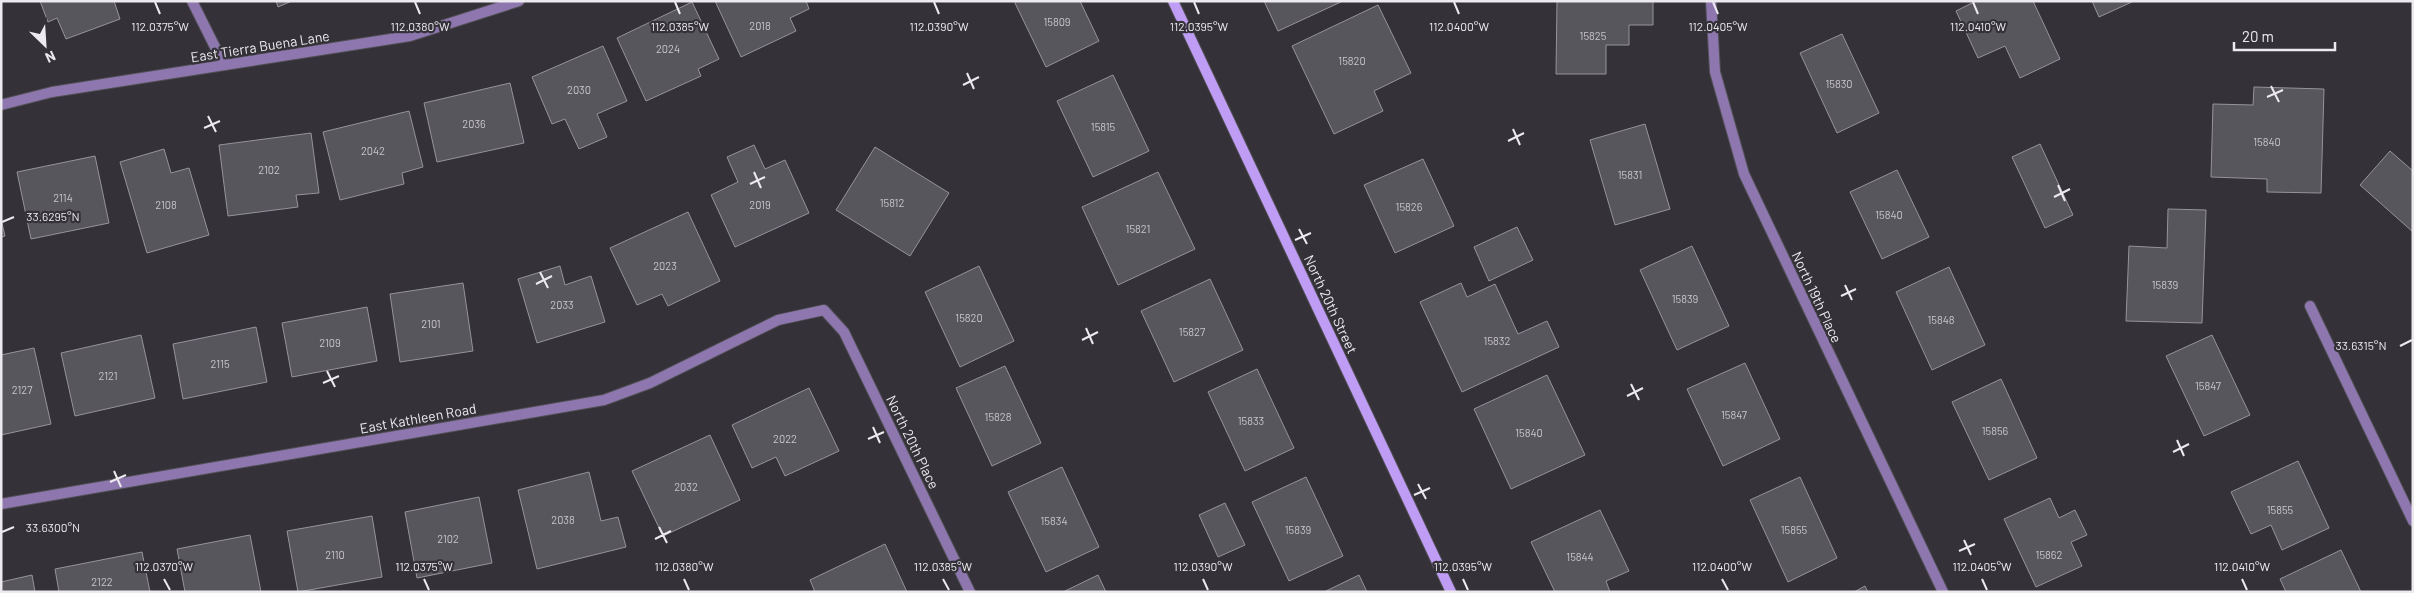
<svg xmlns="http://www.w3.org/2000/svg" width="2414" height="593" viewBox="0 0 2414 593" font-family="Barlow,sans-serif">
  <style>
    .building { fill: #58565d; stroke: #96939b }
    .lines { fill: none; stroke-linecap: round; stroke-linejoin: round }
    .street-casing { stroke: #514f55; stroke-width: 12 }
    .secondary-casing { stroke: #514f55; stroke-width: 12 }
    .street { stroke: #8d77ae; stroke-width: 10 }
    .secondary { stroke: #c09df4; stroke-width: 10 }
    .ticks { fill: none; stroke: #eceaee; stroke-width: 2 }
    .labels { text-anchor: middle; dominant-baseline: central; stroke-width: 4.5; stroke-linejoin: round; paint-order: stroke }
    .number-label { font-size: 11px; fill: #c7c5ca }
    .street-label { font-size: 14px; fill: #eceaee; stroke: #343238 }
    .ticks-label { font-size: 12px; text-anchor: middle; fill: #eceaee; stroke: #343238; stroke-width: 4.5; stroke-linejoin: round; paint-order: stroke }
  </style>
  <rect width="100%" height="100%" fill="#343238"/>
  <path class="building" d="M 40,1 L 114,1 L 120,19 L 66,39 L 57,18 L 48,22 Z
    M 276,1 L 292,1 L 278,7 Z
    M 715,1 L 806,1 L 809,9 L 790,18 L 796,31 L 741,57 Z
    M 1014,1 L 1080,1 L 1099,41 L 1046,67 Z
    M 1264,1 L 1343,1 L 1278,31 Z
    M 1557,1 L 1653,1 L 1653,25 L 1629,25 L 1629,45 L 1606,45 L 1606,74 L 1556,74 Z
    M 1976,1 L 2033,1 L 2060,59 L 2020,78 L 2005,46 L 1978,58 L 1956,11 Z
    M 2092,1 L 2134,1 L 2099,17 Z
    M 692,2 L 719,59 L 698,69 L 701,76 L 646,101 L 617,38 Z
    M 1378,5 L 1411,73 L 1374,91 L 1383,111 L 1334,134 L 1292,46 Z
    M 1842,34 L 1879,113 L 1837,133 L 1800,53 Z
    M 603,46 L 627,101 L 597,114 L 607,137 L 579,149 L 565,119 L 552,124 L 532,77 Z
    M 1113,75 L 1149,151 L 1093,177 L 1057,101 Z
    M 510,83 L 524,143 L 437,162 L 424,103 Z
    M 2254,87 L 2324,89 L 2321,193 L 2267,192 L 2267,179 L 2211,177 L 2213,104 L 2253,105 Z
    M 409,111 L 423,167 L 402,173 L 404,184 L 340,200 L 323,132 Z
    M 1645,124 L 1670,209 L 1615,225 L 1590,140 Z
    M 311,133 L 319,193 L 296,195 L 298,207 L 228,216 L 219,145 Z
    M 2040,144 L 2073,215 L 2045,228 L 2012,157 Z
    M 754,145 L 765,169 L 785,160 L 809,213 L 735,247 L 711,195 L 738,182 L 727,157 Z
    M 875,147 L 949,193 L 910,256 L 836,210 Z
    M 164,149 L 171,173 L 189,168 L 209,235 L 147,253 L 120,162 Z
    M 2390,151 L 2413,171 L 2413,232 L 2360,185 Z
    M 95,156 L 109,223 L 31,239 L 17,172 Z
    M 1423,159 L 1454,226 L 1395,253 L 1364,185 Z
    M 1897,170 L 1929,237 L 1882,259 L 1850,192 Z
    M 1158,172 L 1195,249 L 1118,285 L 1082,207 Z
    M 2168,209 L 2206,210 L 2202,323 L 2126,321 L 2129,246 L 2167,248 Z
    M 688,212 L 720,281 L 668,306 L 662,294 L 637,305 L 610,248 Z
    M 1,219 L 5,236 L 1,237 Z
    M 1517,227 L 1533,260 L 1489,281 L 1474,247 Z
    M 1692,246 L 1729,326 L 1677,350 L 1640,270 Z
    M 560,266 L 565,285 L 591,276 L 605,322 L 537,343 L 518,279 Z
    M 979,266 L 1014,341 L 960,367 L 925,292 Z
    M 1949,267 L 1985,345 L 1932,370 L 1896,292 Z
    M 1210,279 L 1243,350 L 1174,382 L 1141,311 Z
    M 463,283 L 473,351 L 400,362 L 390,294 Z
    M 1461,283 L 1467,297 L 1495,284 L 1518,334 L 1547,321 L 1559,347 L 1462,392 L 1420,302 Z
    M 367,307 L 377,361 L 292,377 L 282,323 Z
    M 256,327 L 267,382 L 183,399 L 173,344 Z
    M 141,335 L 155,398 L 75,416 L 61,353 Z
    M 2212,335 L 2250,415 L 2204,436 L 2166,356 Z
    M 34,348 L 51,424 L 1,435 L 1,355 Z
    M 1745,363 L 1780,439 L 1723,466 L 1687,389 Z
    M 1005,366 L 1041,443 L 992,466 L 956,388 Z
    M 1257,369 L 1294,448 L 1245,471 L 1208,392 Z
    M 1547,375 L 1585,455 L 1511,489 L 1474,409 Z
    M 2001,379 L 2037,458 L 1989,480 L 1952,402 Z
    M 809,388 L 839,451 L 785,476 L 776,457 L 752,468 L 732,425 Z
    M 710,435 L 740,500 L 663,536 L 632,471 Z
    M 2298,461 L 2329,528 L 2282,550 L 2271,525 L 2251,534 L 2231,492 Z
    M 1062,467 L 1099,547 L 1046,572 L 1008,492 Z
    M 589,472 L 601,521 L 618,517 L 626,547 L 537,569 L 518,490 Z
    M 1306,477 L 1343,556 L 1289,581 L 1252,502 Z
    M 1800,477 L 1837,558 L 1788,582 L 1750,500 Z
    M 479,497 L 492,563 L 417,578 L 405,512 Z
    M 2050,498 L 2059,518 L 2075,510 L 2087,535 L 2071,542 L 2082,566 L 2036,587 L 2004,519 Z
    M 1225,503 L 1245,545 L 1218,557 L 1199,515 Z
    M 1600,510 L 1629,571 L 1606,581 L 1610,592 L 1555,592 L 1531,542 Z
    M 372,516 L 382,577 L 298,592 L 287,531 Z
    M 250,535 L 261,592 L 185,592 L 177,549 Z
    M 885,544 L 907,592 L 815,592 L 810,580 Z
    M 2341,550 L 2361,592 L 2286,592 L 2280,579 Z
    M 142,552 L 150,592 L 59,592 L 55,569 Z
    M 32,575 L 35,592 L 1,592 L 1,582 Z
    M 1098,575 L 1106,592 L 1063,592 Z
    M 1359,575 L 1367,592 L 1324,592 Z
    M 1865,586 L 1868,592 L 1854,592 Z"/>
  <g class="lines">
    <g class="street-casing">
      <path id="street" d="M 192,1 L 224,65
        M 1711,1 L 1715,72 L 1744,174 L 1943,592
        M 1,105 L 52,92 L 410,36 L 519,1
        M 2310,306 L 2413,521
        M 1,504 L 604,400 L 650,383 L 778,320 L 824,310 L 844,332 L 970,592"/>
    </g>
    <g class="secondary-casing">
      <path id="secondary" d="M 1173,1 L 1451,592"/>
    </g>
    <use href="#street" class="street"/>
    <use href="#secondary" class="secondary"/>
  </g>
  <path class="ticks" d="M 155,2 L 160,14M 415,2 L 420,14M 675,2 L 680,14M 934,2 L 939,14M 1194,2 L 1199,14M 1454,2 L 1459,14M 1713,2 L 1718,14M 1973,2 L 1978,14M 967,73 L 974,89M 963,85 L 979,77M 2271,86 L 2279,102M 2267,97 L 2283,90M 208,116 L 216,132M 204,128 L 220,121M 1513,129 L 1520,145M 1508,141 L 1524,133M 754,172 L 761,188M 750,184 L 765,177M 2058,185 L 2065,201M 2054,197 L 2070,189M 2,222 L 14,217M 1299,229 L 1307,244M 1295,240 L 1311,233M 540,272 L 548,288M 536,284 L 552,276M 1845,285 L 1852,300M 1841,296 L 1856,289M 1086,328 L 1093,344M 1082,340 L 1098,332M 2400,346 L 2412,340M 327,371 L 335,387M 323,383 L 339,376M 1631,384 L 1639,400M 1627,396 L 1643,388M 873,427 L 880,443M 868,439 L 884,432M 2177,440 L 2184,456M 2173,452 L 2189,444M 114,471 L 121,487M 110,482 L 126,475M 1418,484 L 1426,499M 1414,495 L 1430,488M 659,527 L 667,543M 2,532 L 14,527M 655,539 L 671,531M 1964,540 L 1971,555M 1959,551 L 1975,544M 164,579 L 170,590M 424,579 L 429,590M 684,579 L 689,590M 943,579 L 949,590M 1203,579 L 1208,590M 1463,579 L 1468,590M 1722,579 L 1728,590M 1982,579 L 1987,590M 2242,579 L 2247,590"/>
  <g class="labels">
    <g class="number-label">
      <text x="1057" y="21">15809</text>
      <text x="760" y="25">2018</text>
      <text x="1593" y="35">15825</text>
      <text x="668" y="48">2024</text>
      <text x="1352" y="60">15820</text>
      <text x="1839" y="83">15830</text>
      <text x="579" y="89">2030</text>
      <text x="474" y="123">2036</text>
      <text x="1103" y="126">15815</text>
      <text x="2267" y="141">15840</text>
      <text x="373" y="150">2042</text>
      <text x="269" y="169">2102</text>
      <text x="1630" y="174">15831</text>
      <text x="63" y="197">2114</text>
      <text x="892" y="202">15812</text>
      <text x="166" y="204">2108</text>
      <text x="760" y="204">2019</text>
      <text x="1409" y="206">15826</text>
      <text x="1889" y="214">15840</text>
      <text x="1138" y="228">15821</text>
      <text x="665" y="265">2023</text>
      <text x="2165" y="284">15839</text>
      <text x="1685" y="298">15839</text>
      <text x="562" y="304">2033</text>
      <text x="969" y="317">15820</text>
      <text x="1941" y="319">15848</text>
      <text x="431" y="323">2101</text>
      <text x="1192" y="331">15827</text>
      <text x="1497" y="340">15832</text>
      <text x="330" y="342">2109</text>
      <text x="220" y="363">2115</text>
      <text x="108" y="375">2121</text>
      <text x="2208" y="385">15847</text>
      <text x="22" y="389">2127</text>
      <text x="1734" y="414">15847</text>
      <text x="998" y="416">15828</text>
      <text x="1251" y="420">15833</text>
      <text x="1995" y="430">15856</text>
      <text x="1529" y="432">15840</text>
      <text x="785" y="438">2022</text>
      <text x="686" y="486">2032</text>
      <text x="2280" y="509">15855</text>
      <text x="563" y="519">2038</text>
      <text x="1054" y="520">15834</text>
      <text x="1298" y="529">15839</text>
      <text x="1794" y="529">15855</text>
      <text x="448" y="538">2102</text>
      <text x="335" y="554">2110</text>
      <text x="2049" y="554">15862</text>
      <text x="1580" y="556">15844</text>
      <text x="102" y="581">2122</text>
    </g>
    <g class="street-label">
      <text transform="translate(260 46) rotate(-9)">East Tierra Buena Lane</text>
      <text transform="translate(1817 297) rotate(65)">North 19th Place</text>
      <text transform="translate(1331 304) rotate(65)">North 20th Street</text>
      <text transform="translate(418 418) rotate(-10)">East Kathleen Road</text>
      <text transform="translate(913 442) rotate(64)">North 20th Place</text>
    </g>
  </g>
  <g class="ticks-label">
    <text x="160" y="31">112.0375°W</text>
    <text x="420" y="31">112.0380°W</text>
    <text x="680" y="31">112.0385°W</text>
    <text x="939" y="31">112.0390°W</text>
    <text x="1199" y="31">112.0395°W</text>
    <text x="1459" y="31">112.0400°W</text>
    <text x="1718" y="31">112.0405°W</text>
    <text x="1978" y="31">112.0410°W</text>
    <text x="53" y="221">33.6295°N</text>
    <text x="2361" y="350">33.6315°N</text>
    <text x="53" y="532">33.6300°N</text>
    <text x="164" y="571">112.0370°W</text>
    <text x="424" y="571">112.0375°W</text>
    <text x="684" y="571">112.0380°W</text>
    <text x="943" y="571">112.0385°W</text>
    <text x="1203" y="571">112.0390°W</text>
    <text x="1463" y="571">112.0395°W</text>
    <text x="1722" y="571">112.0400°W</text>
    <text x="1982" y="571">112.0405°W</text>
    <text x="2242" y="571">112.0410°W</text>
  </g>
  <rect width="2414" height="593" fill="none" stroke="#eceaee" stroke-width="5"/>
  <g transform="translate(45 45) rotate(155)" stroke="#343238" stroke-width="4" paint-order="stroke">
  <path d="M0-4L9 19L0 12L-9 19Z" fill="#eceaee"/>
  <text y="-8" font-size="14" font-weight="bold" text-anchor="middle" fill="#eceaee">N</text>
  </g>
  <path d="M2234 42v8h101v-8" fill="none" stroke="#eceaee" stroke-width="2.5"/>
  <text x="2242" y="42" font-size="15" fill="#eceaee" stroke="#343238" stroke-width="4" paint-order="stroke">20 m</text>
</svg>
